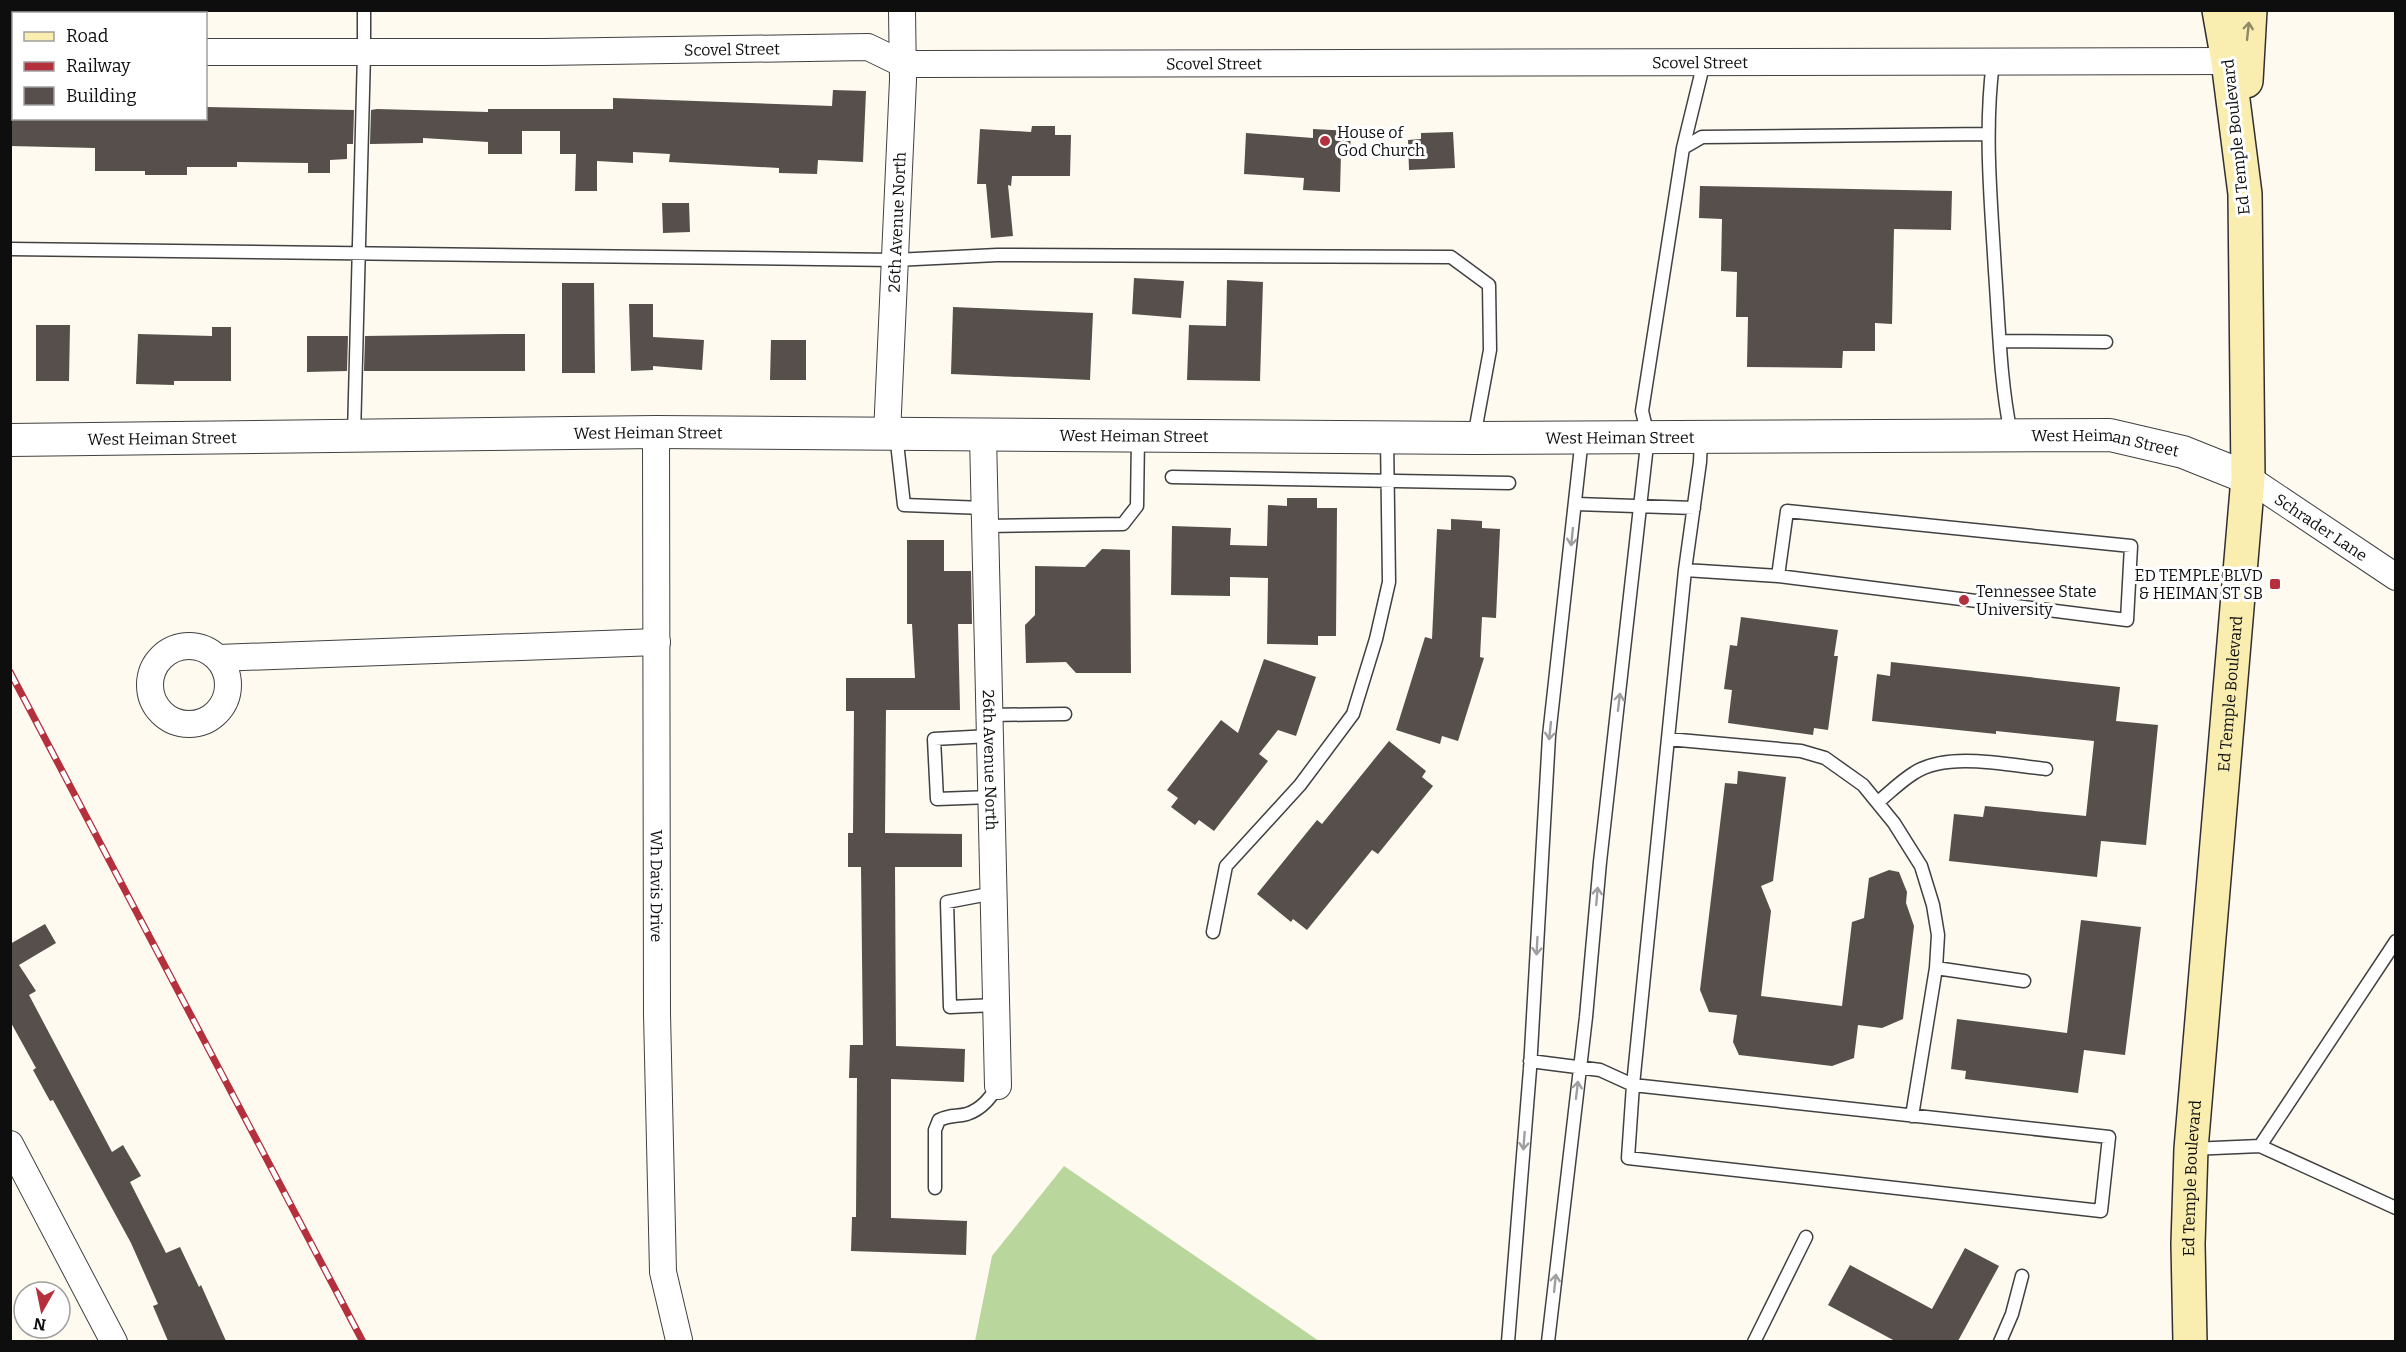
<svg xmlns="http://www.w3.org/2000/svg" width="2406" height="1352" viewBox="0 0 2406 1352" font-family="Bitter,serif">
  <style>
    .forest { fill: #b9d69d }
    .building { fill: #564f4b }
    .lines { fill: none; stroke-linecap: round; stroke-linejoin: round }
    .service-casing { stroke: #414141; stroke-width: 15 }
    .minor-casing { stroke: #414141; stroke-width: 28 }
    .tertiary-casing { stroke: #414141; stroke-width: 34 }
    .secondary-casing { stroke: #303030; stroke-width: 36 }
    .service { stroke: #fff; stroke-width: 12 }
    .minor { stroke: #fff; stroke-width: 26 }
    .tertiary { stroke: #fff; stroke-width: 32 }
    .secondary { stroke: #f9edb0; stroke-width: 33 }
    .rail-casing { stroke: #b4303d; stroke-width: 7 }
    .rail { stroke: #fff; stroke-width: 4.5; stroke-dasharray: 14; stroke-linecap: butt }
    .oneway { stroke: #8f8967 }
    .oneway2 { stroke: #9f9f9f }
    .poi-dot { fill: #b4303d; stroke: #fff; stroke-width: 2 }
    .labels { text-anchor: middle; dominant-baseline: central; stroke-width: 6; stroke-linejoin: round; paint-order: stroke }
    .street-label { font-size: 16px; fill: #0e0e0e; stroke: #fff }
    .poi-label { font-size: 16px; fill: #0e0e0e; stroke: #fff; text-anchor: start }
  </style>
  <rect width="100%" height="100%" fill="#fefaf0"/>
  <path class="forest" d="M 1064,1166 L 1319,1341 L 975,1341 L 992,1256 Z"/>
  <path class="building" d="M 833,90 L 866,91 L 863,162 L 818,160 L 817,174 L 779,173 L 779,168 L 669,162 L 670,154 L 633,152 L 633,163 L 597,161 L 597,191 L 575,191 L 576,154 L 560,154 L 560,131 L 522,131 L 522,154 L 488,154 L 488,142 L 423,138 L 423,143 L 370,144 L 371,110 L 377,109 L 488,112 L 488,109 L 613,109 L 613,98 L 832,106 Z
    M 206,107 L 354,110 L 353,144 L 347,144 L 347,159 L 330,160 L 330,173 L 308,173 L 308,163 L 237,162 L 237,167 L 187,167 L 187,175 L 145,175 L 145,171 L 95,171 L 95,148 L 10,146 L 10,118 L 206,118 Z
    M 1032,126 L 1055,126 L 1055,135 L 1071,135 L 1070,176 L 1012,176 L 1011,186 L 1008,185 L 1013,236 L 991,238 L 986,184 L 977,184 L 980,129 L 1031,132 Z
    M 1313,129 L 1351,131 L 1350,153 L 1341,152 L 1340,192 L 1303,190 L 1304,178 L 1244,174 L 1246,133 L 1313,138 Z
    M 1453,132 L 1455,168 L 1409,170 L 1408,140 L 1421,139 L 1421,133 Z
    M 1700,186 L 1952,191 L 1951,230 L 1894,229 L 1892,324 L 1875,323 L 1875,351 L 1843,351 L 1842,368 L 1747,367 L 1748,317 L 1736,317 L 1737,272 L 1721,271 L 1722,219 L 1699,218 Z
    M 662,203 L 689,203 L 690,232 L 663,233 Z
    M 1134,278 L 1184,281 L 1181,318 L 1132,314 Z
    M 1227,280 L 1263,282 L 1260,381 L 1187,380 L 1189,325 L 1226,326 Z
    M 562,283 L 594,283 L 595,373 L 562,373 Z
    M 629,304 L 653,304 L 653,337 L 704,340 L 702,370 L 653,366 L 653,370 L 631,371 Z
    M 953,307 L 1093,313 L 1090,380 L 951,374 Z
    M 36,325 L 70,325 L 69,381 L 36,381 Z
    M 212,327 L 231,327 L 231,381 L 174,381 L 174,385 L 136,384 L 138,334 L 212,336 Z
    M 503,334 L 525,334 L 525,371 L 364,371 L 365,336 Z
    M 307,336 L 348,336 L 347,371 L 307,372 Z
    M 771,340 L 806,340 L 806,380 L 770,380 Z
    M 1287,498 L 1317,498 L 1317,508 L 1337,508 L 1336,636 L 1318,636 L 1318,645 L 1267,644 L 1268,578 L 1230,577 L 1230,596 L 1171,595 L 1172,526 L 1231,528 L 1230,545 L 1267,546 L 1268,505 L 1287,506 Z
    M 1451,519 L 1482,521 L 1482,528 L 1500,529 L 1496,618 L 1482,617 L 1480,657 L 1484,658 L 1458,741 L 1442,736 L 1440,744 L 1396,730 L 1425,637 L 1432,639 L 1437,529 L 1451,530 Z
    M 907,540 L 944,540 L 944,571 L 971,571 L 972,624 L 958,624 L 960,710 L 886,710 L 885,833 L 962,834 L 962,867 L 895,867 L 896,1046 L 965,1049 L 964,1082 L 891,1079 L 891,1218 L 967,1221 L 966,1255 L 851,1251 L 852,1217 L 856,1217 L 857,1078 L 849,1078 L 850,1045 L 863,1045 L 861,867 L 848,867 L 848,833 L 853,833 L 854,711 L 846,711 L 846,678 L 915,678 L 912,624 L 907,624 Z
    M 1102,549 L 1130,550 L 1131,673 L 1076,673 L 1066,662 L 1026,663 L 1025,625 L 1035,615 L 1035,566 L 1085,567 Z
    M 1741,617 L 1838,630 L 1834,656 L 1838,656 L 1828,730 L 1814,728 L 1813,735 L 1728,723 L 1732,690 L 1724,689 L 1730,645 L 1737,646 Z
    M 1264,659 L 1316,677 L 1296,736 L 1278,730 L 1259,754 L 1268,761 L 1214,831 L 1199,820 L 1195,825 L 1171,807 L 1178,798 L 1167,790 L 1221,720 L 1238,733 Z
    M 1891,662 L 2120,687 L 2116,721 L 2158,725 L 2146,845 L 2101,841 L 2097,877 L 1949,861 L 1954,814 L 1983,817 L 1985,806 L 2086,816 L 2094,741 L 1996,731 L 1996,734 L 1872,721 L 1877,674 L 1890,676 Z
    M 1389,741 L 1426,771 L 1422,777 L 1433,786 L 1378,854 L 1372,850 L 1307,930 L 1293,919 L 1291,922 L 1257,894 L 1317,820 L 1322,824 Z
    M 1738,771 L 1786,777 L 1773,881 L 1761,886 L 1771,911 L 1761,996 L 1842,1006 L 1852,922 L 1864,918 L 1869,878 L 1889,870 L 1899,872 L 1907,892 L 1906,903 L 1914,926 L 1903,1019 L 1882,1028 L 1858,1025 L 1854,1058 L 1832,1066 L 1739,1055 L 1733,1042 L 1737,1015 L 1709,1012 L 1700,990 L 1725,783 L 1737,784 Z
    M 2081,920 L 2141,927 L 2125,1055 L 2084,1050 L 2078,1093 L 1965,1079 L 1966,1071 L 1951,1069 L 1957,1019 L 2067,1033 Z
    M 45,924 L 56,943 L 19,965 L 36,991 L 29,995 L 112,1152 L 123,1145 L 141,1176 L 130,1182 L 166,1253 L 180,1247 L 199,1287 L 201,1285 L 226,1341 L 168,1341 L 153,1306 L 158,1304 L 131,1243 L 53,1100 L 50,1101 L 33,1070 L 36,1068 L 10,1021 L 10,944 Z
    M 1965,1248 L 1999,1266 L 1958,1341 L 1895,1341 L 1828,1305 L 1850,1265 L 1932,1309 Z"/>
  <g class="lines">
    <g class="service-casing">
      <path id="service" d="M 1993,62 C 1984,132 1991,201 1995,271 C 1999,325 2000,381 2011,434
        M 1683,148 L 1704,62
        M 10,249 L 895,260 L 997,255 L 1451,257 L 1489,285 L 1490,350 L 1474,437
        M 2000,341 L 2106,342
        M 896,434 L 904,505 L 984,508
        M 354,435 L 364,53 L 364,10
        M 1701,439 L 1700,462 L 1685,570 L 1778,576 L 2127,620 L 2131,546 L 1787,511 L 1778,576
        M 1172,477 L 1509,483
        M 1576,504 L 1694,508
        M 985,526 L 1123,524 L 1137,506 L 1138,437
        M 989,715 L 1065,714
        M 990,736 L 934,739 L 937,799 L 991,797
        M 1668,739 L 1801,751 L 1825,758 L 1863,785 L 1894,823 L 1921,866 L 1933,905 L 1938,935 L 1936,968 L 1912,1116
        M 1878,802 C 1889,793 1901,781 1914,773 C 1947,751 2008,765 2046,769
        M 994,893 L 947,902 L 950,1007 L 996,1005
        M 1213,932 L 1226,866 L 1300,785 L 1353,714 L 1376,639 L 1389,582 L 1387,438
        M 1936,968 L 2024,981
        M 1530,1061 L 1600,1070 L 1633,1085 L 2109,1137 L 2101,1211 L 1628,1158 L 1633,1085 L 1685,570
        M 2260,1146 L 2396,941
        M 2191,1149 L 2260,1146 L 2396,1208
        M 935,1188 L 935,1130 L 939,1120 C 951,1114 956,1117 967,1114 C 982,1109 990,1098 998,1086
        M 1508,1342 L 1530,1069 L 1549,736 L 1582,438
        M 1548,1342 L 1586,1017 L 1600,862 L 1648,436 L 1642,411 L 1683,148 L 1702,137 L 1988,134
        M 1754,1342 L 1806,1237
        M 2000,1342 L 2012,1314 L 2022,1276"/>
    </g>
    <g class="minor-casing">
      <g id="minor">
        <path d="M 10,52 L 14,52"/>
        <path id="s1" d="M 206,52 L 544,52 L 868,47 L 903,64 L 920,64 L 2228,61"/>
        <path id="s2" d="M 656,432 L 657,1014 L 663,1272 L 679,1340"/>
        <path id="s3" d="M 887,434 L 903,80 L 902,10"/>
        <path id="s4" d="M 983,436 L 998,1086"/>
        <path id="s5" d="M 2248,478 L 2396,577"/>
        <circle cx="189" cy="685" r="39"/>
        <path d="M 218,658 L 657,642"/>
        <path d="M 10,1144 L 114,1342"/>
      </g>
    </g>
    <g class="tertiary-casing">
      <g id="tertiary">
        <path id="s6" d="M 10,440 L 656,432 L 1474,438 L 2110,435 L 2183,452 L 2248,478"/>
      </g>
    </g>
    <g class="secondary-casing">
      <g id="secondary">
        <path d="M 2246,81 L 2250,10"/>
        <path id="s7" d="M 2190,1342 L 2188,1244 L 2191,1149 L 2248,478 L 2245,194 L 2228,61 L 2219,10"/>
      </g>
    </g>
    <use href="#service" class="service"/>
    <use href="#minor" class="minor"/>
    <use href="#tertiary" class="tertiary"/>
    <use href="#secondary" class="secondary"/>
    <g class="rail-casing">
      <path id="rail" d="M 10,672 L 363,1342"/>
    </g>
    <use href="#rail" class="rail"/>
  </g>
  <defs><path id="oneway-shaft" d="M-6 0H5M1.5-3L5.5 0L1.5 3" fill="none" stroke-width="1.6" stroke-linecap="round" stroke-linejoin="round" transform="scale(1.5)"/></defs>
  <use class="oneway" href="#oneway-shaft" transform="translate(2248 31) rotate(-84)"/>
  <g class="oneway2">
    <use href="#oneway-shaft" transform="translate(1572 537) rotate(96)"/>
    <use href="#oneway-shaft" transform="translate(1619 702) rotate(-83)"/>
    <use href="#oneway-shaft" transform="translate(1550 731) rotate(96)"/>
    <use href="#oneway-shaft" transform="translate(1597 896) rotate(-85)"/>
    <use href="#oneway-shaft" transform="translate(1537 946) rotate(93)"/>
    <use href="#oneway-shaft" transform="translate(1577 1090) rotate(-83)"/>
    <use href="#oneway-shaft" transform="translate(1524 1141) rotate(94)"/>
    <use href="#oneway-shaft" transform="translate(1555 1283) rotate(-84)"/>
  </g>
  <g class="poi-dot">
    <circle cx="1325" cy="141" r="6"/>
    <rect x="2269" y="578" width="12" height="12" rx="3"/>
    <circle cx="1964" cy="600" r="6"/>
  </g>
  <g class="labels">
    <g class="street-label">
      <text stroke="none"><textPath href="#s1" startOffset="526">Scovel Street</textPath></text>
      <text stroke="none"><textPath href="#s1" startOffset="1498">Scovel Street</textPath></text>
      <text stroke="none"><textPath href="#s1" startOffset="1012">Scovel Street</textPath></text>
      <text transform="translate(2236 137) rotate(-96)">Ed Temple Boulevard</text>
      <text stroke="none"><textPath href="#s3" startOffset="212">26th Avenue North</textPath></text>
      <text stroke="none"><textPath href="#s6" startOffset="638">West Heiman Street</textPath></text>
      <text stroke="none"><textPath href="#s6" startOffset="1124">West Heiman Street</textPath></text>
      <text stroke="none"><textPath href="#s6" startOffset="1610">West Heiman Street</textPath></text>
      <text stroke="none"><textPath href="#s6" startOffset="152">West Heiman Street</textPath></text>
      <text stroke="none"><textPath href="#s6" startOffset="2096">West Heiman Street</textPath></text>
      <text stroke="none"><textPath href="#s5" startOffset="88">Schrader Lane</textPath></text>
      <text stroke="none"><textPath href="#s7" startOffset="650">Ed Temple Boulevard</textPath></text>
      <text stroke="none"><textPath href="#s4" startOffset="324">26th Avenue North</textPath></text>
      <text stroke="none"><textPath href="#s2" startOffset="454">Wh Davis Drive</textPath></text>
      <text stroke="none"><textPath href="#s7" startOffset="164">Ed Temple Boulevard</textPath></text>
    </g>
    <g class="poi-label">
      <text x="1337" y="132">House of<tspan x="1337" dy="18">God Church</tspan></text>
      <text x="2263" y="575" text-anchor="end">ED TEMPLE BLVD<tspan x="2263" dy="18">&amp; HEIMAN ST SB</tspan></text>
      <text x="1976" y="591">Tennessee State<tspan x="1976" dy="18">University</tspan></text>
    </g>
  </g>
  <rect width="2406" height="1352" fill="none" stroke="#0e0e0e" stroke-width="24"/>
  <rect x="12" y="12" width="195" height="108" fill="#ffffff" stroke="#9f9f9f" stroke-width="1.5"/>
  <rect x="24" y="32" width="30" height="9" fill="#f9edb0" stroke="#9f9f9f" stroke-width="1.5"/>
  <text x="66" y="42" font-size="18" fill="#0e0e0e">Road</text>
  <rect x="24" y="62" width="30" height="9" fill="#b4303d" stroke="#9f9f9f" stroke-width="1.5"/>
  <text x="66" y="72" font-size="18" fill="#0e0e0e">Railway</text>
  <rect x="24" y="87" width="30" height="18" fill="#564f4b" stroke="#9f9f9f" stroke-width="1.5"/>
  <text x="66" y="102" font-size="18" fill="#0e0e0e">Building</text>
  <g transform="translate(42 1310) rotate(189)"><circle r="28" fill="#ffffff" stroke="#9f9f9f" stroke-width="1.5"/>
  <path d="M0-4.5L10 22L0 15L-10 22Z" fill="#b4303d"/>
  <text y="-9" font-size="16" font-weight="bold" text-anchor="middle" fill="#0e0e0e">N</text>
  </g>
</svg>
